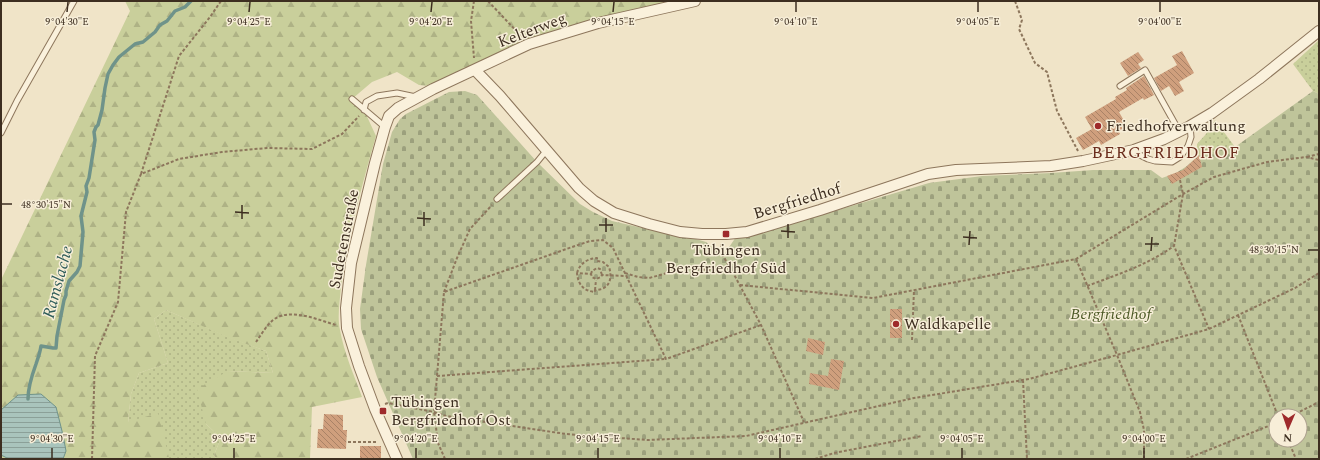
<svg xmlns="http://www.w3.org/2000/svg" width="1320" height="460" viewBox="0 0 1320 460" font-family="Spectral,serif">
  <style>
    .grass { fill: url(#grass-dots) }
    .forest { fill: url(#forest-firs) }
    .cemetery { fill: url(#cemetery-stones); fill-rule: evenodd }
    .water { fill: url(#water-rules); stroke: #6f938a }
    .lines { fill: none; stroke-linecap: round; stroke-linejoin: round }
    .stream { stroke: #6f938a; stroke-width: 3.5 }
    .building { fill: url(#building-back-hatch) }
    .lane-casing { stroke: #8d765c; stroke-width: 7 }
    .street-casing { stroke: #8d765c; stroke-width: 12 }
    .path { stroke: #8d765c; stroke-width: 2; stroke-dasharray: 3 2; stroke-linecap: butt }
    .lane { stroke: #faf1dc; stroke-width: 5 }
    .street { stroke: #faf1dc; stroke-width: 10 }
    .ticks { fill: none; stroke: #3d2e20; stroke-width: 1.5 }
    .poi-dot { fill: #9e2a2b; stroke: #f7eed8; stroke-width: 1.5 }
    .labels { text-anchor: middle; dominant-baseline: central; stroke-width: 3; stroke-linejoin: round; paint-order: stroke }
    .street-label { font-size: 16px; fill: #3d2e20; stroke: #f7eed8 }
    .poi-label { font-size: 16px; fill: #3d2e20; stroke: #f7eed8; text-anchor: start }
    .park-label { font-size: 16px; font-style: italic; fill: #4d5a26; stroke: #f7eed8 }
    .neighbourhood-label { font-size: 17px; letter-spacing: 1px; fill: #6b2e1e; stroke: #f7eed8 }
    .water-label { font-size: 17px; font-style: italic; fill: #2f5d5a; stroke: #f7eed8 }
    .ticks-label { font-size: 10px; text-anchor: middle; fill: #3d2e20; stroke: #f7eed8; stroke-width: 3; stroke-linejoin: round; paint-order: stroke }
  </style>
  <defs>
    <pattern id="grass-dots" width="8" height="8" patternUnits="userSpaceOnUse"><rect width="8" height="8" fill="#c9cf9b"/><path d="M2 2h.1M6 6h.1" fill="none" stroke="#aeb285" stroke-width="1.8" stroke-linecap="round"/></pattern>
    <pattern id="forest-firs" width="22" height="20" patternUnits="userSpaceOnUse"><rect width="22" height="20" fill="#c9cf9b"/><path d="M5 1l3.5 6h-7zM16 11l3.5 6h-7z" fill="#aeb285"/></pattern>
    <pattern id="cemetery-stones" width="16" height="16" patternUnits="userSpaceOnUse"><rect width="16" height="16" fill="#bfc49a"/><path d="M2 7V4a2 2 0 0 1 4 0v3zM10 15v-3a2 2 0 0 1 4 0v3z" fill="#9ca07d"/></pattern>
    <pattern id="water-rules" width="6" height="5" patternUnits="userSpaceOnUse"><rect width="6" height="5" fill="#a9c4bc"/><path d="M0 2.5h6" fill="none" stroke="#8ba098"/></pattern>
    <pattern id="building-back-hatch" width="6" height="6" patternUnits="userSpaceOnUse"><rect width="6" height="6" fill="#cf9f7d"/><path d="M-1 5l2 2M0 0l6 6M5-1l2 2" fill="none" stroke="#a98266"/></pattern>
  </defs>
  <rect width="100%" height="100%" fill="#f0e4c8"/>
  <path class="grass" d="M 1319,40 L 1319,94 L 1313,91 L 1293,64 Z
    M 1215,120 L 1235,147 L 1199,155 L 1197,150 L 1197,144 L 1206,134 Z
    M 166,310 L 226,336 L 266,351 L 273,373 L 228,371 L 206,424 L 221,438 L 214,455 L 216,459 L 164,459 L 168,458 L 128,423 L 131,394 L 139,373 L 168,363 L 154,319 Z"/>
  <path class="forest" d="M 125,1 L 675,1 L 595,20 L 430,86 L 419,85 L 397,72 L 372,82 L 352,99 L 364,110 L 376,136 C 362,185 348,236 341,287 C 340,301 337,316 340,330 C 344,353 354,375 362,397 L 312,407 L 310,459 L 216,459 L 214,455 L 221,438 L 206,424 L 197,389 L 228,371 L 273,373 L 266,351 L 227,337 L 166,310 L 154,319 L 168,363 L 139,373 L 131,394 L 128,422 L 158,413 L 169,458 L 164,459 L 1,459 L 1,280 L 130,11 Z"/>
  <path class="cemetery" d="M 465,91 L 477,95 L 537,162 L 580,204 L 593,212 L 612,221 L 647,229 L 682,235 L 706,242 L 723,256 L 736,237 L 821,215 L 929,183 L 982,176 L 1051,173 L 1093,170 L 1151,170 L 1162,178 L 1176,173 L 1187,166 L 1199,155 L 1235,147 L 1313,91 L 1319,94 L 1319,459 L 413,459 L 377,377 L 361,329 L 360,309 L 366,265 L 383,164 L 392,132 L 400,119 L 406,114 L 449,92 ZM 1276,416 L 1300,416 L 1300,440 L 1276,440 Z"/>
  <path class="water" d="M 41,394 L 56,407 L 63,435 L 66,451 L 63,459 L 9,459 L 1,455 L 1,410 L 18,395 Z"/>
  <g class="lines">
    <path class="stream" d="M 28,399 C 28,388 32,375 36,364 C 38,358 40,353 41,346 L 53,348 L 56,348 L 57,336 L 64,300 L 66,295 L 66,291 L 69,281 L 77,272 L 80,266 L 83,232 L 81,216 L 87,192 L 86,186 L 89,178 L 95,140 L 94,132 L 96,127 L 98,125 L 102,110 L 105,88 L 108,74 L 113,65 L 119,57 L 135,44 L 143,42 L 155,32 L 160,25 L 167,21 L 175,11 L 185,7 L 191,1"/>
  </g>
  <path class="building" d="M 1182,51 L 1194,73 L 1179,82 L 1184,91 L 1175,96 L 1169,86 L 1161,91 L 1154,78 L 1177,65 L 1172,56 Z
    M 1138,52 L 1144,60 L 1138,64 L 1141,68 L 1128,76 L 1120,63 Z
    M 1144,76 L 1154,95 L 1144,100 L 1143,98 L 1119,112 L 1127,126 L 1119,131 L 1120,134 L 1101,145 L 1099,141 L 1083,150 L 1076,138 L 1092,129 L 1085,117 L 1116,99 L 1115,97 L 1127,90 L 1126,88 Z
    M 1199,155 L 1202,167 L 1172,184 L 1167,176 L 1183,170 Z
    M 890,309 L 902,309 L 902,338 L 890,338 Z
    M 808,338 L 825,342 L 823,355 L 806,351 Z
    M 831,359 L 844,361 L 839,390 L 809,384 L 810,373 L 828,376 Z
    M 324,414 L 343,415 L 343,430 L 347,430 L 346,449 L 317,448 L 318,429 L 323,429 Z
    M 360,446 L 381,446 L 381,459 L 360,459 Z"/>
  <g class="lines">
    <g class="lane-casing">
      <path id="lane" d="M 1120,86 L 1145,70 L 1179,131
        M 352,99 L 385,127
        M 364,110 L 366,102 L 377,96 L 397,93 L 416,97
        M 1,133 L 17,101 L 74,1
        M 1134,150 L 1140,155 L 1148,159 L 1155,161 L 1172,162 L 1180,157 L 1188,146 L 1191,137 L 1190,126
        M 497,199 L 537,162 L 546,151"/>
    </g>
    <g class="street-casing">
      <path id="street" d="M 475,70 L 500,96 L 579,188 L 594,201 L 614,213 L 649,224 L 680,232 L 702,234 L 726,234 L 747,232 L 820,210 L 928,174 L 956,170 L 1051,166 L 1083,161 L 1134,150 L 1164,139 L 1190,126 L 1212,113 L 1259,79 L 1319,31
        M 397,459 L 375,409 L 359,366 L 347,328 L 346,308 L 351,263 L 375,163 L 385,127 L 389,116 L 398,108 L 433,89 L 529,44 L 598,23 L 695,1"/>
    </g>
    <path class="path" d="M 474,1 L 471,21 L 474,58
      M 488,1 L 521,36
      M 1015,1 L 1022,20 L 1019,29 L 1035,63 L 1047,72 L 1057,111 L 1078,151
      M 1307,157 L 1319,154
      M 141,174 L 179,56 L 210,17 L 221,1
      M 1180,180 L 1183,194 L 1174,246 L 1209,329
      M 721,244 L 723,256 L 730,267 L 761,325 L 804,422
      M 1076,259 L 1117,355 L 1140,412 L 1144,430 L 1144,459
      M 577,273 C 580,263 587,259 597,258 L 597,261 L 603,262 L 609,267 C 613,279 609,290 595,290 L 595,292 C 584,291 578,285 577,273 L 591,274 L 592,277 L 596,279 L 601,277 L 602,275 L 626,276
      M 625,273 L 638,277 L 649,278 L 664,274 L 673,269 L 684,267 L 716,271 L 730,267
      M 591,274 L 592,271 L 597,268 L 600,269 L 602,275
      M 740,285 L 873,298 L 1076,259 L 1183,194 L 1214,177 L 1267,162 L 1306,157 L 1319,160
      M 1087,286 C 1119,274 1147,265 1174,246
      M 595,290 L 596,280
      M 444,292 L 457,258 L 470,229 L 492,205
      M 1238,315 L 1278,416
      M 912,340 L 914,290
      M 256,342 C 261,335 266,326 273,320 C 290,307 318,320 336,325
      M 437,376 L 666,359
      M 1023,380 L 1027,459
      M 385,404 L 388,403 L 434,412 L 446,416 L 566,434 L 647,440 L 746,436 L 914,398 L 1029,379 L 1117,355 L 1209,329 L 1295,288 L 1319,273
      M 1291,416 L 1319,402
      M 1288,440 L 1296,459
      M 348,442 L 378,442
      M 92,459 L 95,356 L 118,302 L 126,212 L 141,174 L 179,159 L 222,152 L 267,148 L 312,149 L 342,134 L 359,116
      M 445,459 L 438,443 L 434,412 L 444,292 L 575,246 L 590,241 L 603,240 L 613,248 L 666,359 L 761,325
      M 815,459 L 834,453 L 922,436
      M 1186,459 L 1276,423"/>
    <use href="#lane" class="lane"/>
    <use href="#street" class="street"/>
  </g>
  <path class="ticks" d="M 67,12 L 68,2M 249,12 L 250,2M 431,12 L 432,2M 613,12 L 614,2M 796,12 L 796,2M 978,12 L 978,2M 1160,12 L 1160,2M 2,204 L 12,204M 235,212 L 249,213M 417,218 L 431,219M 242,219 L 242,205M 599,225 L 613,225M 424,226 L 424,212M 781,231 L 795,232M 606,232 L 606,218M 963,237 L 977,238M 788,238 L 788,224M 1145,244 L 1159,244M 969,245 L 970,231M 1308,250 L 1318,250M 1151,251 L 1152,237M 52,458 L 52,448M 234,458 L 234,448M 416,458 L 416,448M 598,458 L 598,448M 780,458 L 780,448M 962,458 L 962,448M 1144,458 L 1144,448"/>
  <g class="poi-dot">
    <circle cx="1098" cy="126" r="4"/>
    <rect x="722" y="230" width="8" height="8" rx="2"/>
    <circle cx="896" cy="324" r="4"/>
    <rect x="379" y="407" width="8" height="8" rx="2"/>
  </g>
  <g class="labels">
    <g class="street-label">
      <text transform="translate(532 30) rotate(-21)">Kelterweg</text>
      <text transform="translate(797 201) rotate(-17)">Bergfriedhof</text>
      <text transform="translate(344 239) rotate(-79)">Sudetenstraße</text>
    </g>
    <g class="poi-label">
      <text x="1106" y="126">Friedhofverwaltung</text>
      <text x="726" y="250" text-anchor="middle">Tübingen<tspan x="726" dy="18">Bergfriedhof Süd</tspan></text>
      <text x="904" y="324">Waldkapelle</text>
      <text x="391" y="402">Tübingen<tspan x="391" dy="18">Bergfriedhof Ost</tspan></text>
    </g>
    <g class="park-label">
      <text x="1111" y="314">Bergfriedhof</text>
    </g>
    <g class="neighbourhood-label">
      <text x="1166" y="153">BERGFRIEDHOF</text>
    </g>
    <g class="water-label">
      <text transform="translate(58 282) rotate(-75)">Ramslache</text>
    </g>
  </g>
  <g class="ticks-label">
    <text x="67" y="25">9°04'30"E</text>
    <text x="249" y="25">9°04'25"E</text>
    <text x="431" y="25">9°04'20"E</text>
    <text x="613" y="25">9°04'15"E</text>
    <text x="796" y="25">9°04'10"E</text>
    <text x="978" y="25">9°04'05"E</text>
    <text x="1160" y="25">9°04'00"E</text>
    <text x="46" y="208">48°30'15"N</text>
    <text x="1274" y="253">48°30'15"N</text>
    <text x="52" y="442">9°04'30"E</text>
    <text x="234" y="442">9°04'25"E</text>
    <text x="416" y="442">9°04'20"E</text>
    <text x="598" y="442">9°04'15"E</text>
    <text x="780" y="442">9°04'10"E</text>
    <text x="962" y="442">9°04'05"E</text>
    <text x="1144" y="442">9°04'00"E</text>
  </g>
  <rect width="1320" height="460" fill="none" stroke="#3d2e20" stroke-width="4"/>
  <g transform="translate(1288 428) rotate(182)"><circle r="19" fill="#f7eed8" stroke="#ada18e"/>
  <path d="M0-3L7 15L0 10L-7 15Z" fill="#9e2a2b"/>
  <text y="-6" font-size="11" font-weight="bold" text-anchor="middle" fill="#3d2e20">N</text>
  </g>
</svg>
